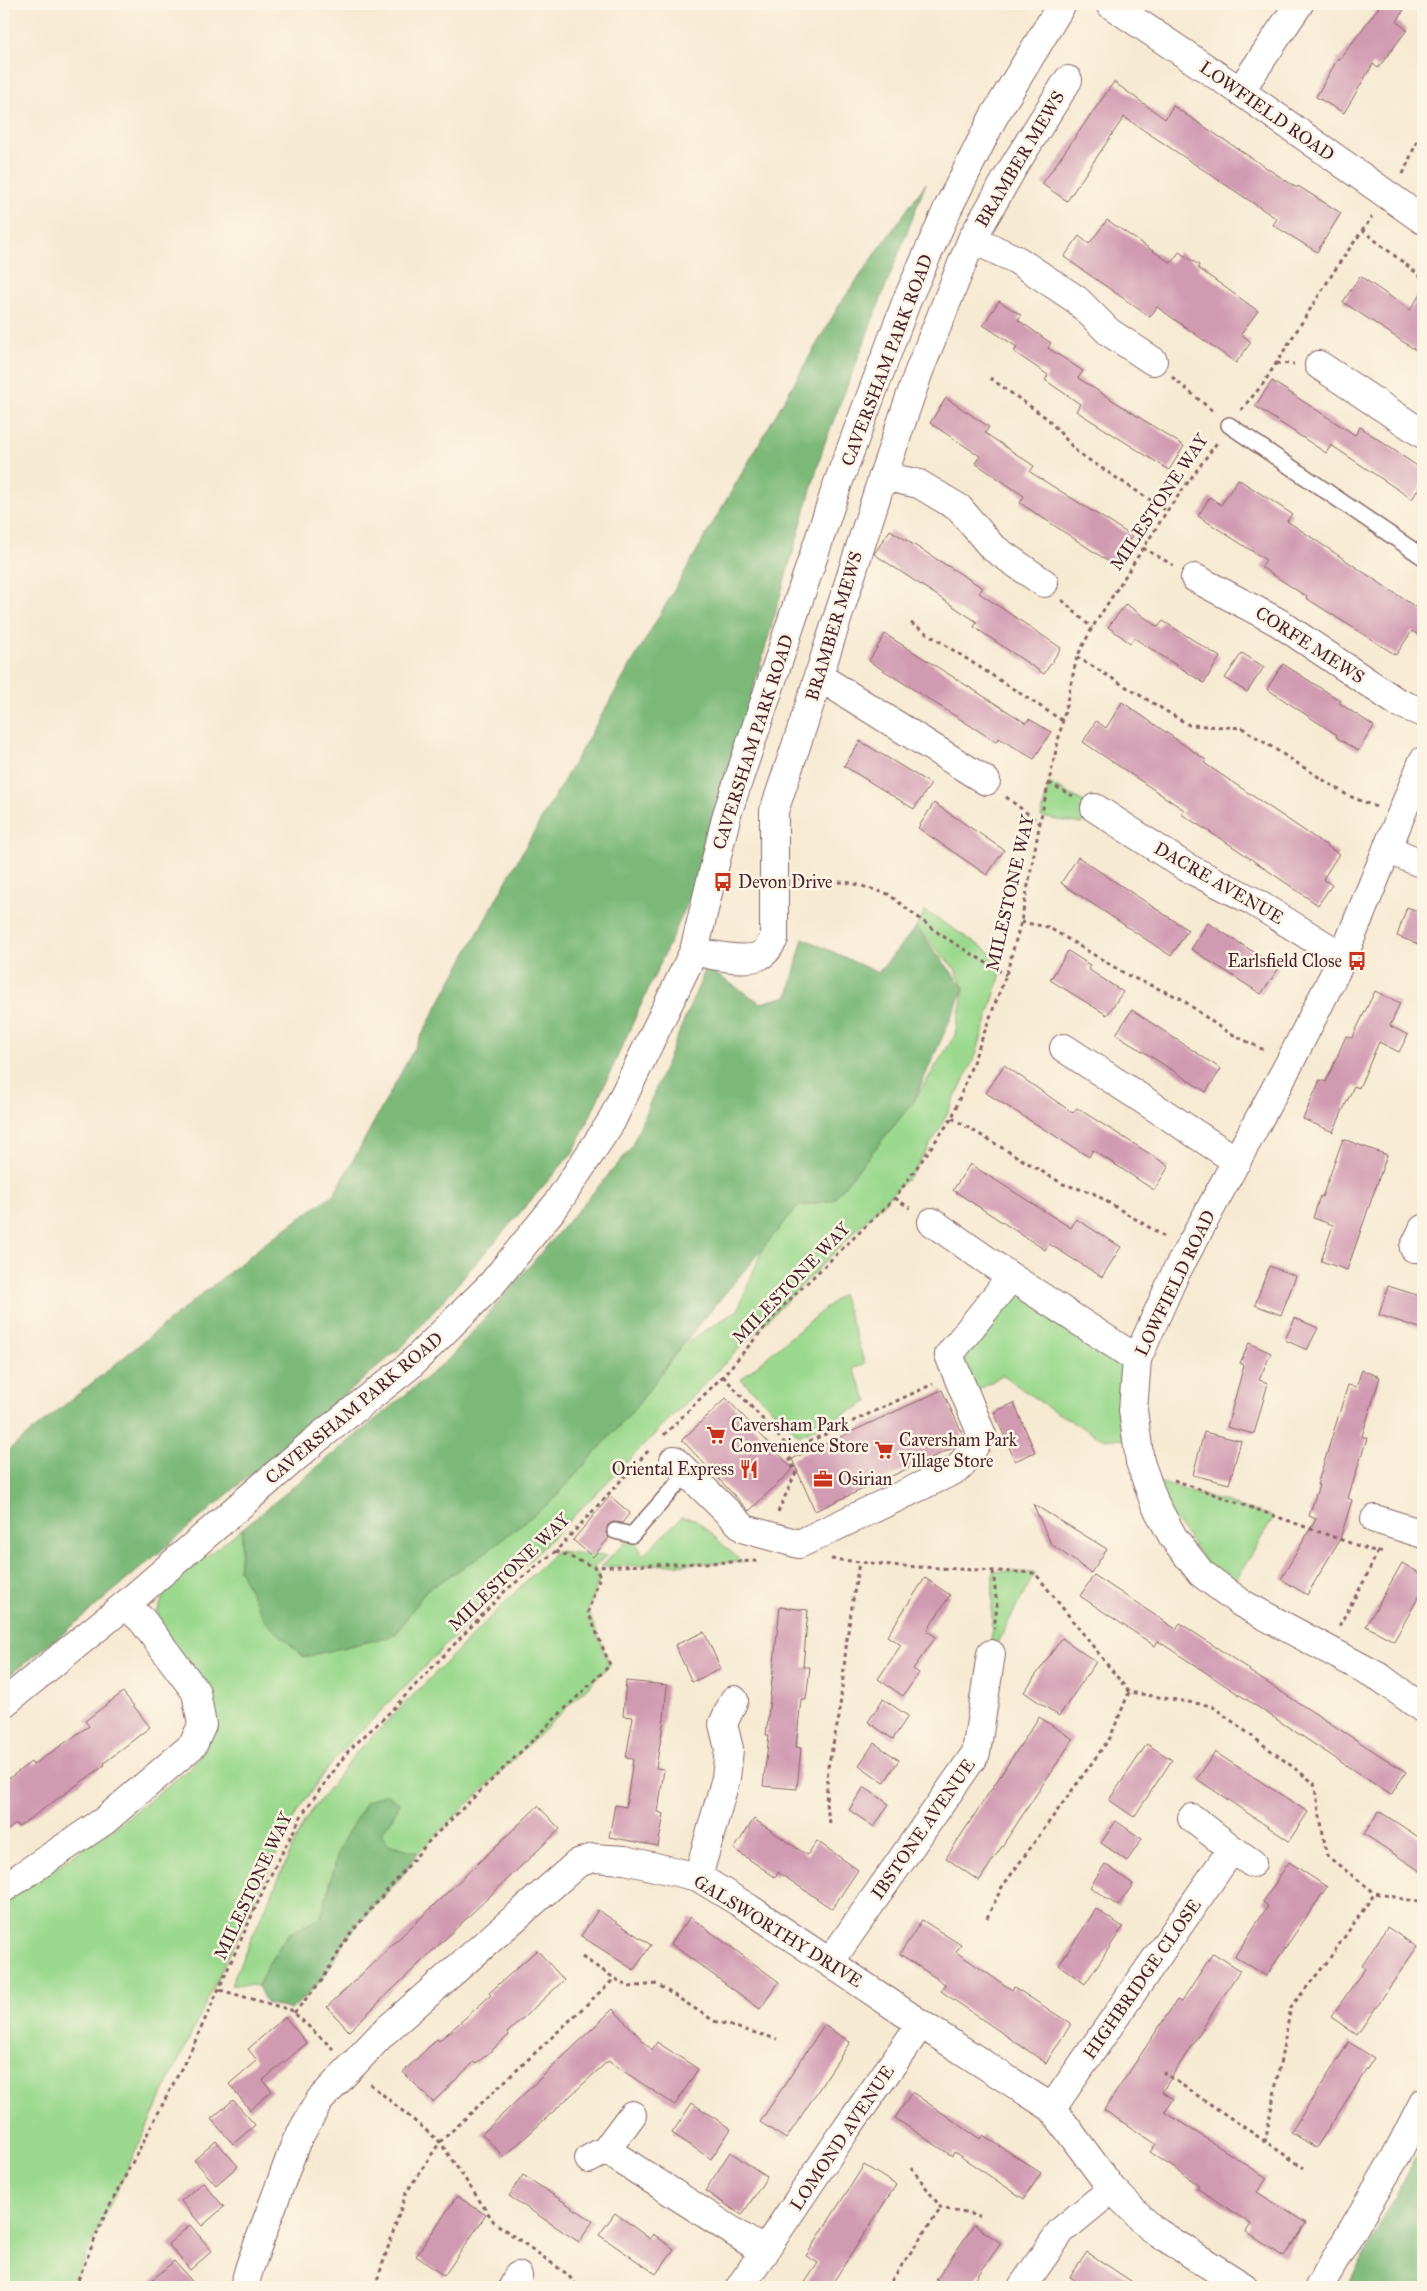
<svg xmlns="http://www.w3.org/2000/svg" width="1427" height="2291" viewBox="0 0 1427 2291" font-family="'IM FELL Great Primer',serif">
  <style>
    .green { fill: #9bd98e; stroke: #727c5c }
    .forest { fill: #7cb979; stroke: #636c52 }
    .building { fill: #d09ab1 }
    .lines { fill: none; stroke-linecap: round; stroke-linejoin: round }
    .service-casing { stroke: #876666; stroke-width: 18 }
    .minor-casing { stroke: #876666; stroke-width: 30 }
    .tertiary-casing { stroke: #876666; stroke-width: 30 }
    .path { stroke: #876666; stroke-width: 3; stroke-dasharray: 4 4; stroke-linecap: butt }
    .service { stroke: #fff; stroke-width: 15 }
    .minor { stroke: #fff; stroke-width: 28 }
    .tertiary { stroke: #fff; stroke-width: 28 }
    .labels { text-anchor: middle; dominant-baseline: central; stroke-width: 5; stroke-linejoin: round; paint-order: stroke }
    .street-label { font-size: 18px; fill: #4a1f2b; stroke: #fcf5e5 }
    .poi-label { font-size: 18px; fill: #4a1f2b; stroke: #fcf5e5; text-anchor: start }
  </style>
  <rect width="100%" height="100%" fill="#fcf5e5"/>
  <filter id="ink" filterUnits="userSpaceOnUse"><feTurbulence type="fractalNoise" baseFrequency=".02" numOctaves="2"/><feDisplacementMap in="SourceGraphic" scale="10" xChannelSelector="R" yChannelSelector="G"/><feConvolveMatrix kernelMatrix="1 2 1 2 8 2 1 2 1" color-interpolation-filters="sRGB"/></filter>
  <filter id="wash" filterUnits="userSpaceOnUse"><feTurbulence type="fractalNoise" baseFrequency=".0096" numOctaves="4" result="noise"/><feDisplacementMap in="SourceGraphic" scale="20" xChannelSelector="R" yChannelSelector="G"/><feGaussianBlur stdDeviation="1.12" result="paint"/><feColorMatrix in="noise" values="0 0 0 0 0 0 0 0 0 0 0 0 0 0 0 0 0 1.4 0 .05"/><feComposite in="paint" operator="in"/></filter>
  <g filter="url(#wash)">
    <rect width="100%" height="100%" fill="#f7ead3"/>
    <path class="green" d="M 1049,783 L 1095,808 L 1082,824 L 1041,817 Z
      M 925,911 L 990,952 L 1002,970 L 976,1055 L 937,1134 L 910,1176 L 349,1743 L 327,1768 L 296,1814 L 71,2287 L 4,2287 L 4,1903 L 118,1825 L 189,1769 L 203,1752 L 168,1640 L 157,1612 L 169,1585 L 243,1528 L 239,1570 L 395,1635 L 426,1590 L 477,1558 L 554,1499 L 637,1406 L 682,1345 L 738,1310 L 763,1247 L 798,1206 L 833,1200 L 914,1101 L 955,1035 L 964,988 L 955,969 L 916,927 Z
      M 1027,1287 L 1137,1359 L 1137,1440 L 1103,1439 L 1049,1408 L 1002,1375 L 973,1394 L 961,1363 L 1007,1297 Z
      M 842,1294 L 865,1364 L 853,1369 L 868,1402 L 799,1436 L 741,1379 Z
      M 1145,1478 L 1274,1517 L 1228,1593 Z
      M 682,1517 L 695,1519 L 742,1562 L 601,1567 L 632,1535 L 643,1555 Z
      M 556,1551 L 606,1556 L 594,1567 L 600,1576 L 588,1611 L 610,1665 L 418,1853 L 389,1844 L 381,1834 L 392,1819 L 340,1846 L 321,1918 L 288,1934 L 269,1963 L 258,1986 L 231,1984 L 305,1820 L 355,1754 Z
      M 993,1571 L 1035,1573 L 991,1654 Z"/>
    <path class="forest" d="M 926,183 L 824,445 L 697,883 L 574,1151 L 406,1343 L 64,1633 L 4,1679 L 4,1454 L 263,1245 L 335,1193 L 520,856 L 840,304 Z
      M 916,927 L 964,988 L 914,1101 L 833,1200 L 798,1206 L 682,1345 L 637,1406 L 554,1499 L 477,1559 L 426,1590 L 395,1635 L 304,1657 L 265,1621 L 239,1570 L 243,1528 L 449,1359 L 630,1150 L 706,968 L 761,1003 L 788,996 L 803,938 L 878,973 Z
      M 386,1794 L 399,1803 L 392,1819 L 381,1834 L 389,1844 L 418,1853 L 402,1876 L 349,1935 L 322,1980 L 291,2010 L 266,2003 L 258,1986 L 269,1963 L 288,1934 L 321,1918 L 340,1846 L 366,1802 Z
      M 1423,2145 L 1423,2287 L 1347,2287 Z"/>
    <g id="blocks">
      <path class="building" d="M 1381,4 L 1407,4 L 1397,22 L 1407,30 L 1378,68 L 1373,64 L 1344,113 L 1316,97 L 1338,58 L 1340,59 Z
        M 1114,82 L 1165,119 L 1173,106 L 1297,188 L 1298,186 L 1341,213 L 1317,252 L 1273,225 L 1277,219 L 1124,117 L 1067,201 L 1042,184 Z
        M 1107,220 L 1171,263 L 1179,252 L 1199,265 L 1198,268 L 1258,311 L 1241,334 L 1251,342 L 1236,363 L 1157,307 L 1150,317 L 1064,257 L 1079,236 L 1089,244 Z
        M 1360,276 L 1410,310 L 1423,290 L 1423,355 L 1343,302 Z
        M 999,301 L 1021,315 L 1018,320 L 1051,343 L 1048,348 L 1083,371 L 1078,378 L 1184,446 L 1169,470 L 1076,411 L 1080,404 L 1045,380 L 1048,375 L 1014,352 L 1017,347 L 983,325 Z
        M 1272,381 L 1355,435 L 1360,427 L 1423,470 L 1423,482 L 1412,499 L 1331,445 L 1326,453 L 1255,406 Z
        M 946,398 L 989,427 L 985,433 L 1034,466 L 1030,472 L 1132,536 L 1114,565 L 1020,503 L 1024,496 L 975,463 L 980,456 L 930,423 Z
        M 1238,479 L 1292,514 L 1287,521 L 1423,612 L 1423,638 L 1412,631 L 1396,655 L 1306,598 L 1307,597 L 1261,567 L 1266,560 L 1198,516 L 1210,497 L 1221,505 Z
        M 890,530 L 983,588 L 979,593 L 1061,648 L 1044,674 L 974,627 L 977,622 L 874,554 Z
        M 1126,604 L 1158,627 L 1163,621 L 1220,657 L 1204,683 L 1134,638 L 1130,643 L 1108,627 Z
        M 885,634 L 1026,723 L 1029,719 L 1051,732 L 1034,759 L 999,738 L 996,742 L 869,661 Z
        M 1242,653 L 1264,667 L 1247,692 L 1225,678 Z
        M 1283,664 L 1341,701 L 1339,703 L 1374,726 L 1358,751 L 1336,737 L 1337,735 L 1267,689 Z
        M 1122,702 L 1206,760 L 1204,763 L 1339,854 L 1323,879 L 1332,885 L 1318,905 L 1232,846 L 1181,814 L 1184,810 L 1083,742 L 1096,721 L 1106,728 Z
        M 860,741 L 931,784 L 914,809 L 844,766 Z
        M 934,803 L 1004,850 L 987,875 L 918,828 Z
        M 1078,857 L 1188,930 L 1171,956 L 1061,883 Z
        M 1407,907 L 1423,913 L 1423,946 L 1397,936 Z
        M 1208,923 L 1279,968 L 1261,994 L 1191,949 Z
        M 1068,951 L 1090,965 L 1088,969 L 1123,992 L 1107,1015 L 1050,980 Z
        M 1375,991 L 1400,1003 L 1390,1026 L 1408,1035 L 1399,1052 L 1379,1042 L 1359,1088 L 1354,1086 L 1333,1132 L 1303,1119 L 1320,1080 L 1326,1082 L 1346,1036 L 1352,1038 Z
        M 1132,1010 L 1221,1069 L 1206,1092 L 1116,1034 Z
        M 1004,1065 L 1073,1113 L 1077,1108 L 1169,1166 L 1154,1190 L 1093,1150 L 1089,1157 L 986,1093 Z
        M 1343,1139 L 1387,1155 L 1347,1270 L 1321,1261 L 1333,1225 L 1313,1218 L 1320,1196 L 1322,1197 Z
        M 970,1164 L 1071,1228 L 1076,1219 L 1121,1247 L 1102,1277 L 1049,1244 L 1045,1250 L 953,1190 Z
        M 1269,1266 L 1296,1276 L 1281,1315 L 1255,1305 Z
        M 1388,1286 L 1423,1297 L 1423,1329 L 1379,1315 Z
        M 1295,1318 L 1318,1328 L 1307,1350 L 1285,1340 Z
        M 1249,1343 L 1271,1353 L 1259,1380 L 1268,1383 L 1254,1434 L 1227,1427 L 1244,1365 L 1240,1363 Z
        M 1362,1370 L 1380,1377 L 1362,1436 L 1367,1438 L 1348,1498 L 1352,1500 L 1340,1539 L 1307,1595 L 1281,1579 L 1316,1519 L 1309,1516 L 1319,1485 L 1317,1485 L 1348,1385 L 1356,1387 Z
        M 942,1390 L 963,1435 L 955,1447 L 815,1511 L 792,1459 Z
        M 726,1398 L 793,1469 L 749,1511 L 682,1440 Z
        M 1014,1403 L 1035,1452 L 1015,1461 L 994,1412 Z
        M 1204,1432 L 1241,1441 L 1229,1484 L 1193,1475 Z
        M 610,1496 L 630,1513 L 622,1523 L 613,1522 L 608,1525 L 606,1533 L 609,1538 L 593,1557 L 573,1540 Z
        M 1033,1504 L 1107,1549 L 1091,1573 L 1051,1544 Z
        M 1402,1563 L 1423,1575 L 1423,1589 L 1394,1641 L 1366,1626 Z
        M 1094,1575 L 1176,1629 L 1180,1623 L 1250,1670 L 1249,1671 L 1406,1772 L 1391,1795 L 1158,1641 L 1155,1646 L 1080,1596 Z
        M 925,1578 L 950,1595 L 927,1631 L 936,1637 L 913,1669 L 919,1673 L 903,1696 L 878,1679 L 901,1645 L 887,1636 Z
        M 780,1607 L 808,1610 L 803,1667 L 810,1667 L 806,1700 L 801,1699 L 796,1747 L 801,1748 L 797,1789 L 763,1786 L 769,1735 L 766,1735 Z
        M 704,1632 L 721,1669 L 692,1682 L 675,1645 Z
        M 1062,1638 L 1096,1662 L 1059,1716 L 1024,1692 Z
        M 626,1681 L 667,1685 L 664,1719 L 656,1768 L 664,1769 L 658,1812 L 664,1814 L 658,1846 L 609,1837 L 615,1805 L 626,1807 L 633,1759 L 626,1758 L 633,1717 L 623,1716 Z
        M 123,1692 L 150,1727 L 104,1763 L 105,1765 L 18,1827 L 16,1824 L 4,1833 L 4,1782 L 31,1762 L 33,1765 L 89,1726 L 85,1721 Z
        M 883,1699 L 908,1716 L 893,1739 L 868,1722 Z
        M 1039,1717 L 1073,1739 L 979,1881 L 946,1858 Z
        M 874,1743 L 899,1760 L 884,1783 L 859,1765 Z
        M 1147,1744 L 1172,1760 L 1134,1817 L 1109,1800 Z
        M 1215,1752 L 1308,1812 L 1289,1841 L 1197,1779 Z
        M 864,1787 L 889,1804 L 874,1827 L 849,1810 Z
        M 538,1806 L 560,1829 L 349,2031 L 327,2007 Z
        M 1379,1811 L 1423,1840 L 1423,1873 L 1364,1834 Z
        M 754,1819 L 807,1855 L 817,1841 L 858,1870 L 832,1909 L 778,1872 L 775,1877 L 734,1849 Z
        M 1116,1821 L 1142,1839 L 1127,1861 L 1101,1843 Z
        M 1289,1862 L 1327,1887 L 1266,1976 L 1235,1956 L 1268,1906 L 1263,1902 Z
        M 1105,1864 L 1133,1884 L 1118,1906 L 1090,1887 Z
        M 1096,1909 L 1123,1927 L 1085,1984 L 1059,1965 Z
        M 598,1910 L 651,1945 L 634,1970 L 581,1936 Z
        M 690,1917 L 779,1982 L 760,2009 L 671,1944 Z
        M 922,1920 L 961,1945 L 956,1952 L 1012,1990 L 1014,1987 L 1071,2024 L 1046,2063 L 941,1991 L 945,1984 L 900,1954 Z
        M 1387,1927 L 1417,1947 L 1357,2035 L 1331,2017 L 1365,1968 L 1362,1966 Z
        M 537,1950 L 564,1980 L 507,2033 L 509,2035 L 476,2064 L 474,2062 L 433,2102 L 403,2072 L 437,2039 L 439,2041 L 491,1995 L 489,1993 Z
        M 1213,1953 L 1240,1970 L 1162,2092 L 1174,2099 L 1165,2112 L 1267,2178 L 1257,2192 L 1306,2223 L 1284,2257 L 1246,2232 L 1251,2224 L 1197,2188 L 1199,2185 L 1150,2152 L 1156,2144 L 1104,2110 L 1177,2000 L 1181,2002 Z
        M 613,2009 L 652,2050 L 657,2042 L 698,2069 L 675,2105 L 608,2061 L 504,2157 L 482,2134 Z
        M 285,2017 L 307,2043 L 263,2080 L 272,2091 L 250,2110 L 229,2084 L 257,2060 L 248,2049 Z
        M 824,2025 L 850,2042 L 786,2139 L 760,2122 Z
        M 1349,2042 L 1374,2058 L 1316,2148 L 1291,2132 Z
        M 912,2092 L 980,2139 L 983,2135 L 1041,2173 L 1024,2199 L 954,2152 L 952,2156 L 895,2118 Z
        M 233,2100 L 255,2125 L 233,2144 L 211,2119 Z
        M 692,2103 L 731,2129 L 711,2159 L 672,2133 Z
        M 216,2141 L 238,2166 L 216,2185 L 194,2160 Z
        M 730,2152 L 767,2177 L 742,2215 L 705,2191 Z
        M 864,2165 L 896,2185 L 830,2287 L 802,2287 L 818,2263 L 806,2256 Z
        M 523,2175 L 593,2221 L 579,2242 L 509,2196 Z
        M 203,2182 L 224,2207 L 202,2226 L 181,2201 Z
        M 457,2196 L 486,2215 L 444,2276 L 416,2256 Z
        M 615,2213 L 650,2239 L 653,2234 L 674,2249 L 656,2274 L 599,2235 Z
        M 190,2225 L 212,2251 L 190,2270 L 168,2244 Z
        M 974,2225 L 1001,2243 L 970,2287 L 946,2287 L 936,2280 Z
        M 1087,2252 L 1140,2287 L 1085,2287 L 1070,2277 Z
        M 174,2261 L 197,2287 L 144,2287 Z"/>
    </g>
  </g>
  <g filter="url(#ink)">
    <use href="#blocks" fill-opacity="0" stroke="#876666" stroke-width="1"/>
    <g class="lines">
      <g class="service-casing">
        <path id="service" d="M 1229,425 L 1423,557
          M 615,1531 L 632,1535 L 687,1473"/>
      </g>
      <g class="minor-casing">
        <path id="minor" d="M 1240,91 L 1299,4
          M 972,239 L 1017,260 L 1077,300 L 1109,332 L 1153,361
          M 1319,365 L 1423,434
          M 883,476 L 919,484 L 959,508 L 992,547 L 1044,583
          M 1195,578 L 1278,622 L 1397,702 L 1423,713
          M 818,676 L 986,781
          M 1095,808 L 1186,867 L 1251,900 L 1343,957
          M 1387,849 L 1423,864
          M 694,951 C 709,955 747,963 761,955 C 767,952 770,945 774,939 L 774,811 L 804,722 L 883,476 L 919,371 L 972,239 L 1014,166 L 1068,80
          M 1064,1048 L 1237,1161
          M 932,1222 L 1011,1277 L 1137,1359
          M 1414,1248 L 1423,1229
          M 674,1460 L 745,1529 L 799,1544 L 959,1468 L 982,1435 L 949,1355 L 1011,1277
          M 1375,1519 L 1423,1534
          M 1232,1849 L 1252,1863
          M 698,1877 L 726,1778 L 729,1749 L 723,1724 L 734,1700
          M 4,1888 L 104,1821 L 193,1745 L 202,1725 L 196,1692 L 142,1620 L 125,1605
          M 830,1962 L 976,1753 L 991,1654
          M 1052,2108 L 1232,1849 L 1192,1818
          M 606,2150 L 632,2115
          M 589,2159 L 606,2150 L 765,2252
          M 244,2287 L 250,2266 L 296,2142 L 319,2101 L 383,2033 L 578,1863 L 593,1858 L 625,1860 L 698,1877 L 750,1909 L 921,2024 L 1052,2108 L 1112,2189 L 1152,2229 L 1244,2287
          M 513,2287 L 518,2276
          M 740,2287 L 847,2128 L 921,2024
          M 1022,2287 L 1061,2231 L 1112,2189"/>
      </g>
      <g class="tertiary-casing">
        <path id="tertiary" d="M 1110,4 L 1240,91 L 1423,220
          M 1423,761 L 1343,957 L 1290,1062 L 1175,1274 L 1137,1359 L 1133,1410 L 1140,1462 L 1155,1504 L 1173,1537 L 1201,1573 L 1241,1603 L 1381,1678 L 1423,1709
          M 4,1703 L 125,1605 L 318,1438 L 408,1367 L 491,1285 L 556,1205 L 611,1122 L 694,951 L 727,814 L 838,483 L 907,300 L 948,208 L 993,118 L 1062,4
          M 1319,2287 L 1396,2156 L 1423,2103"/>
      </g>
      <path class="path" d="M 1403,174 L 1423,127
        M 1362,230 L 1423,278
        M 1276,363 L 1294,364
        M 1172,377 L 1215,413
        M 990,378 L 1048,419 L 1077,452 L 1167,511
        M 1241,410 L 1263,384 L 1340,262 L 1372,217
        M 1143,548 L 1173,565
        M 1062,600 L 1092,628
        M 911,623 L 1063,721
        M 1077,657 L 1189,725 L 1242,728 L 1347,795 L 1376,807
        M 1049,783 L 1073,796
        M 1006,797 L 1040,823
        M 799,879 L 852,883 L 888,894 L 941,935 L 1006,975
        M 1021,922 L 1048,927 L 1129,976 L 1180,998 L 1222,1029 L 1266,1051
        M 952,1118 L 1063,1184 L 1093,1193 L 1165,1237
        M 895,1198 L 910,1208
        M 723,1376 L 791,1450 L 933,1384
        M 664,1435 L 723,1376 L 784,1305 L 895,1198 L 952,1118 L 1006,975 L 1021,922 L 1041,817 L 1077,657 L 1092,628 L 1167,511 L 1218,441
        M 1174,1480 L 1370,1550 L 1385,1552
        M 778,1512 L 796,1472 L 790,1461 L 791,1450
        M 556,1551 L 594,1567 L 757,1561
        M 831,1559 L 901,1566 L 1035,1573 L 1129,1692 L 1212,1706 L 1314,1783 L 1327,1856 L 1375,1893 L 1423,1903
        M 993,1571 L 997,1606 L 994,1629
        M 1339,1626 L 1364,1581 L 1378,1551
        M 830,1823 L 826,1804 L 828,1767 L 839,1717 L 847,1638 L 859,1562
        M 987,1918 L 1002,1887 L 1110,1738 L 1129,1692
        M 582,1957 L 628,1987 L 657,1984 L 714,2021 L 777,2039
        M 220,1990 L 291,2010 L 333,2049
        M 294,2013 L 322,1980 L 349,1935 L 431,1839 L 610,1665 L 588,1612 L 600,1576 L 594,1567
        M 1163,2072 L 1304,2168
        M 370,2084 L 440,2142 L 494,2222 L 567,2274 L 578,2287
        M 1265,2142 L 1291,2007 L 1327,1962 L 1375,1893
        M 911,2167 L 941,2208 L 980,2216
        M 75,2287 L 104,2217 L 193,2046 L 267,1882 L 303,1813 L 349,1750 L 386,1716 L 506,1590 L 556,1551 L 649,1450
        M 375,2287 L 406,2193 L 440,2142 L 615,1978
        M 887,2287 L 941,2208"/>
      <use href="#service" class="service"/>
      <use href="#minor" class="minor"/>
      <use href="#tertiary" class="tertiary"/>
    </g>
  </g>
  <defs>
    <g id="bus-bare" transform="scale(1.5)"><path d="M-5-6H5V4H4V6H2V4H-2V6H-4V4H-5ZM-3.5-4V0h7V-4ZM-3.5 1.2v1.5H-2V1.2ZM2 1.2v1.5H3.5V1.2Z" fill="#c8321e" stroke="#fcf5e5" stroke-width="2.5" paint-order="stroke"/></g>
    <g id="supermarket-bare" transform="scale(1.5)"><path d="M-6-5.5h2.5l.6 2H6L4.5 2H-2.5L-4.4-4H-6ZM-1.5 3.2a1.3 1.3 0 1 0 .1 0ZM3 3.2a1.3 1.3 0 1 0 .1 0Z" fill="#c8321e" stroke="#fcf5e5" stroke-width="2.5" paint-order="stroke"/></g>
    <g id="restaurant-bare" transform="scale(1.5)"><path d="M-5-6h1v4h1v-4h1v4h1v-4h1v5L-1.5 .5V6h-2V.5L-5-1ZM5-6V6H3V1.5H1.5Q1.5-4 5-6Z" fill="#c8321e" stroke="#fcf5e5" stroke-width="2.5" paint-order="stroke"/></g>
    <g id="office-bare" transform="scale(1.5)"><path d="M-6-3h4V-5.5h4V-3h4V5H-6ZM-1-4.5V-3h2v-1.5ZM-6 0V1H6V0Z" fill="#c8321e" stroke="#fcf5e5" stroke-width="2.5" paint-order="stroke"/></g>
  </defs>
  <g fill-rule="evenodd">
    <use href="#bus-bare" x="723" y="882"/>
    <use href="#bus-bare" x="1357" y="961"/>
    <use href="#supermarket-bare" x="716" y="1435"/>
    <use href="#supermarket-bare" x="884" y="1450"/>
    <use href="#restaurant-bare" x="749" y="1469"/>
    <use href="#office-bare" x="823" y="1479"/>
  </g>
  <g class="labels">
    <g class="street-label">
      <text transform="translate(1267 111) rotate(35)">LOWFIELD ROAD</text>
      <text transform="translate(1020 159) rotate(-59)">BRAMBER MEWS</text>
      <text transform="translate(887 360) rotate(-69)">CAVERSHAM PARK ROAD</text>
      <text transform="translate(1159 502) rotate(-56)">MILESTONE WAY</text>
      <text transform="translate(834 626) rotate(-73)">BRAMBER MEWS</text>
      <text transform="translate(1310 645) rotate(33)">CORFE MEWS</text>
      <text transform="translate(753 742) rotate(-72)">CAVERSHAM PARK ROAD</text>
      <text transform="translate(1219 883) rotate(30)">DACRE AVENUE</text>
      <text transform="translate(1010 893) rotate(-77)">MILESTONE WAY</text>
      <text transform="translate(791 1283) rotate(-46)">MILESTONE WAY</text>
      <text transform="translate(1175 1283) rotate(-64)">LOWFIELD ROAD</text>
      <text transform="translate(354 1408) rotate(-40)">CAVERSHAM PARK ROAD</text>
      <text transform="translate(509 1572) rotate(-44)">MILESTONE WAY</text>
      <text transform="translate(923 1829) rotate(-55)">IBSTONE AVENUE</text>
      <text transform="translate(253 1886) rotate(-65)">MILESTONE WAY</text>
      <text transform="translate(778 1931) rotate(32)">GALSWORTHY DRIVE</text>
      <text transform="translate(1142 1979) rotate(-55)">HIGHBRIDGE CLOSE</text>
      <text transform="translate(842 2138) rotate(-56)">LOMOND AVENUE</text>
    </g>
    <g class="poi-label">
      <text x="738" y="882">Devon Drive</text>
      <text x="1342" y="961" text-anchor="end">Earlsfield Close</text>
      <text x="731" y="1425">Caversham Park<tspan x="731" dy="21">Convenience Store</tspan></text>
      <text x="899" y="1440">Caversham Park<tspan x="899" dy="21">Village Store</tspan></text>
      <text x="734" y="1469" text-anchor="end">Oriental Express</text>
      <text x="838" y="1479">Osirian</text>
    </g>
  </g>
  <rect width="1427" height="2291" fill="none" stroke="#fcf5e5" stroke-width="20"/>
</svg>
